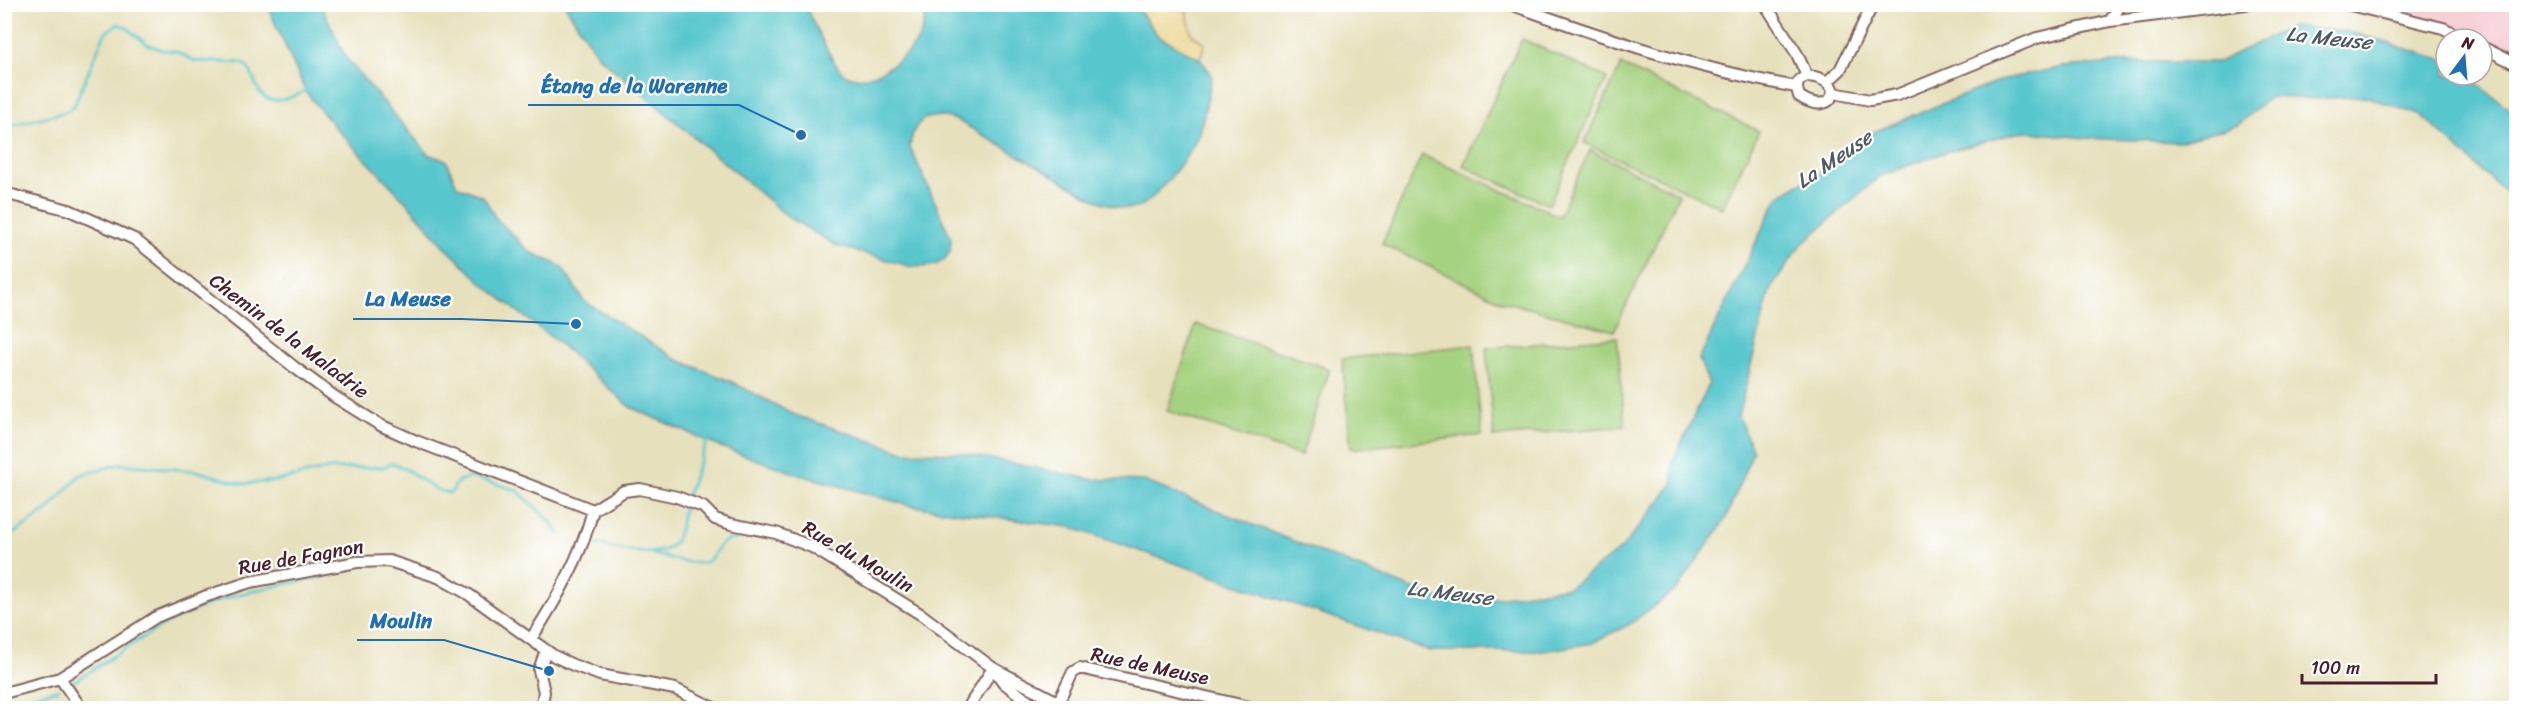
<svg xmlns="http://www.w3.org/2000/svg" width="2521" height="713" viewBox="0 0 2521 713" font-family="Sriracha,sans-serif">
  <style>
    .built { fill: #f6cfd7 }
    .green { fill: #a5d280; stroke: #787856; stroke-width: 1.5 }
    .sand { fill: #eeda9e; stroke: #9c7c64; stroke-width: 1.5 }
    .water { fill: #58c6cd; stroke: #51727c; stroke-width: 1.5 }
    .lines { fill: none; stroke-linecap: round; stroke-linejoin: round }
    .stream { stroke: #58c6cd; stroke-width: 3 }
    .minor-casing { stroke: #81635e; stroke-width: 14 }
    .minor { stroke: #fff; stroke-width: 10 }
    .labels { text-anchor: middle; dominant-baseline: central; stroke-width: 4.5; stroke-linejoin: round; paint-order: stroke }
    .street-label { font-size: 20px; fill: #4a1f2b; stroke: #fff }
    .water-label { font-size: 21px; font-style: italic; fill: #4f5964; stroke: #fff }
    .leader { fill: none; stroke: #1f6fb2; stroke-width: 2 }
    .callout-dot { fill: #1f6fb2; stroke: #fff; stroke-width: 2 }
    .callout-label { font-size: 21px; text-anchor: middle; font-weight: bold; fill: #1f6fb2; stroke: #fff; stroke-width: 4.5; stroke-linejoin: round; paint-order: stroke }
  </style>
  <rect width="100%" height="100%" fill="#fff"/>
  <filter id="ink" filterUnits="userSpaceOnUse"><feTurbulence type="fractalNoise" baseFrequency=".0167" numOctaves="2"/><feDisplacementMap in="SourceGraphic" scale="12" xChannelSelector="R" yChannelSelector="G"/><feConvolveMatrix kernelMatrix="1 2 1 2 8 2 1 2 1" color-interpolation-filters="sRGB"/></filter>
  <filter id="wash" filterUnits="userSpaceOnUse"><feTurbulence type="fractalNoise" baseFrequency=".008" numOctaves="4" result="noise"/><feDisplacementMap in="SourceGraphic" scale="24" xChannelSelector="R" yChannelSelector="G"/><feGaussianBlur stdDeviation="1.35" result="paint"/><feColorMatrix in="noise" values="0 0 0 0 0 0 0 0 0 0 0 0 0 0 0 0 0 1.4 0 .05"/><feComposite in="paint" operator="in"/></filter>
  <g filter="url(#wash)">
    <rect width="100%" height="100%" fill="#e7e0bc"/>
    <path class="built" d="M 2360,5 L 2516,5 L 2516,59 L 2482,43 L 2482,39 L 2474,39 L 2458,32 Z"/>
    <path class="green" d="M 1522,39 L 1607,78 L 1549,205 L 1463,166 Z
      M 1621,65 L 1759,131 L 1722,208 L 1584,143 Z
      M 1590,150 L 1679,194 L 1614,331 L 1502,301 L 1382,244 L 1422,155 L 1559,216 Z
      M 1196,324 L 1330,369 L 1301,456 L 1167,411 Z
      M 1617,337 L 1625,426 L 1494,437 L 1486,348 Z
      M 1473,345 L 1482,435 L 1351,449 L 1342,359 Z"/>
    <path class="sand" d="M 1135,5 L 1185,5 L 1192,35 L 1205,43 L 1200,59 L 1158,36 Z"/>
    <path class="water" d="M 267,5 L 321,5 L 346,58 L 429,155 L 446,160 L 457,186 L 484,197 L 495,217 L 530,252 L 561,266 L 584,301 L 678,360 L 730,381 L 795,415 L 904,452 L 961,453 L 1090,479 L 1144,481 L 1435,598 L 1489,599 L 1570,587 L 1622,548 L 1673,484 L 1672,463 L 1709,384 L 1699,359 L 1778,197 L 1837,161 L 1874,132 L 1939,105 L 2005,79 L 2063,67 L 2128,62 L 2218,62 L 2293,26 L 2354,33 L 2444,60 L 2446,61 L 2446,75 L 2465,75 L 2516,114 L 2516,202 L 2422,116 L 2365,96 L 2311,99 L 2270,97 L 2238,125 L 2179,142 L 2085,138 L 2023,131 L 1943,153 L 1880,176 L 1801,245 L 1770,290 L 1738,416 L 1753,451 L 1725,520 L 1678,588 L 1630,624 L 1592,643 L 1543,651 L 1430,651 L 1070,527 L 911,506 L 797,474 L 718,446 L 630,407 L 562,346 L 484,285 L 446,248 L 409,205 L 333,125 L 306,92 Z
      M 565,5 L 804,5 C 814,22 828,56 840,70 C 861,94 910,57 920,36 C 924,27 925,14 927,5 L 1135,5 L 1158,36 L 1200,59 L 1212,75 C 1208,95 1205,116 1198,135 C 1192,152 1153,205 1135,208 C 1120,210 1107,204 1094,199 L 957,120 C 931,111 913,117 910,147 L 951,238 L 950,252 L 943,261 L 932,266 L 913,267 L 837,246 L 788,217 L 597,55 Z"/>
    <g class="lines">
      <path class="stream" d="M 4,127 L 65,112 L 74,106 L 105,33 L 118,24 L 126,27 L 147,44 L 162,50 L 175,51 L 194,61 L 243,63 C 252,70 252,77 257,87 C 267,110 293,98 308,89
        M 687,496 L 708,438
        M 4,540 L 48,510 L 80,475 L 120,464 L 196,471 L 242,484 L 276,481 L 328,469 L 383,467 L 392,463 C 412,468 431,493 451,493 L 458,481 L 472,477 L 517,490 L 552,523 L 558,533
        M 590,543 C 610,547 660,562 674,543 C 680,535 682,517 684,506
        M 653,554 C 667,557 686,564 701,563 C 719,562 712,538 738,539
        M 70,684 C 113,658 154,626 201,607 C 240,591 283,585 325,576
        M 4,703 L 59,689"/>
    </g>
  </g>
  <g filter="url(#ink)">
    <g class="lines">
      <g class="minor-casing">
        <path id="minor" d="M 1510,4 C 1604,38 1697,69 1796,87
          M 1765,4 L 1797,54 L 1807,76
          M 2346,4 L 2443,28 L 2465,39
          M 2110,21 L 2121,4
          M 2482,47 L 2516,64
          M 1807,76 C 1850,79 1833,120 1799,96 C 1795,85 1797,80 1807,76 Z
          M 1828,81 L 1840,70 L 1873,4
          M 1834,93 L 1870,100 L 1897,95 L 2037,38 L 2110,21 L 2246,4
          M 4,193 L 69,210 L 134,239 L 294,367 L 335,397 L 380,425 L 416,441 L 593,510
          M 531,639 C 557,599 581,557 593,510 L 624,491 L 640,489 L 677,497 L 703,507 L 715,519 L 731,524 L 776,533 L 812,547 L 922,615 L 993,668 L 1069,708
          M 60,678 L 81,708
          M 4,693 L 60,678 L 156,617 L 204,597 L 250,582 L 357,562 L 389,561 L 438,577 L 468,594 L 554,656 L 573,665 L 600,675 L 675,689 L 714,708
          M 1058,703 L 1073,672 L 1080,668 L 1254,708
          M 541,708 L 544,692 L 539,670 L 546,650
          M 968,708 L 993,668 L 1004,683 L 1037,708"/>
      </g>
      <use href="#minor" class="minor"/>
    </g>
  </g>
  <g class="labels">
    <g class="street-label">
      <text transform="translate(289 336) rotate(37)">Chemin de la Maladrie</text>
      <text transform="translate(301 557) rotate(-10)">Rue de Fagnon</text>
      <text transform="translate(858 557) rotate(30)">Rue du Moulin</text>
      <text transform="translate(1150 666) rotate(12)">Rue de Meuse</text>
    </g>
    <g class="water-label">
      <text transform="translate(2329 38) rotate(6)">La Meuse</text>
      <text transform="translate(1834 159) rotate(-34)">La Meuse</text>
      <text transform="translate(1450 593) rotate(7)">La Meuse</text>
    </g>
  </g>
  <path class="leader" d="M801 135L739 105H528M576 324L462 319H353M549 671L444 640H357"/>
  <g class="callout-dot">
    <circle cx="801" cy="135" r="6"/>
    <circle cx="576" cy="324" r="6"/>
    <circle cx="549" cy="671" r="6"/>
  </g>
  <g class="callout-label">
    <text x="634" y="93">Étang de la Warenne</text>
    <text x="408" y="306">La Meuse</text>
    <text x="401" y="628">Moulin</text>
  </g>
  <rect width="2521" height="713" fill="none" stroke="#fff" stroke-width="24"/>
  <g transform="translate(2464 57) rotate(16)"><circle r="28" fill="#ffffff" stroke="#b7a5aa" stroke-width="1.5"/>
  <path d="M0-4.5L10 22L0 15L-10 22Z" fill="#1f6fb2"/>
  <text y="-9" font-size="16" font-weight="bold" text-anchor="middle" fill="#4a1f2b">N</text>
  </g>
  <path d="M2302 674v9h134v-9" fill="none" stroke="#4a1f2b" stroke-width="3"/>
  <text x="2311" y="674" font-size="18" fill="#4a1f2b" stroke="#ffffff" stroke-width="4.5" paint-order="stroke">100 m</text>
</svg>
